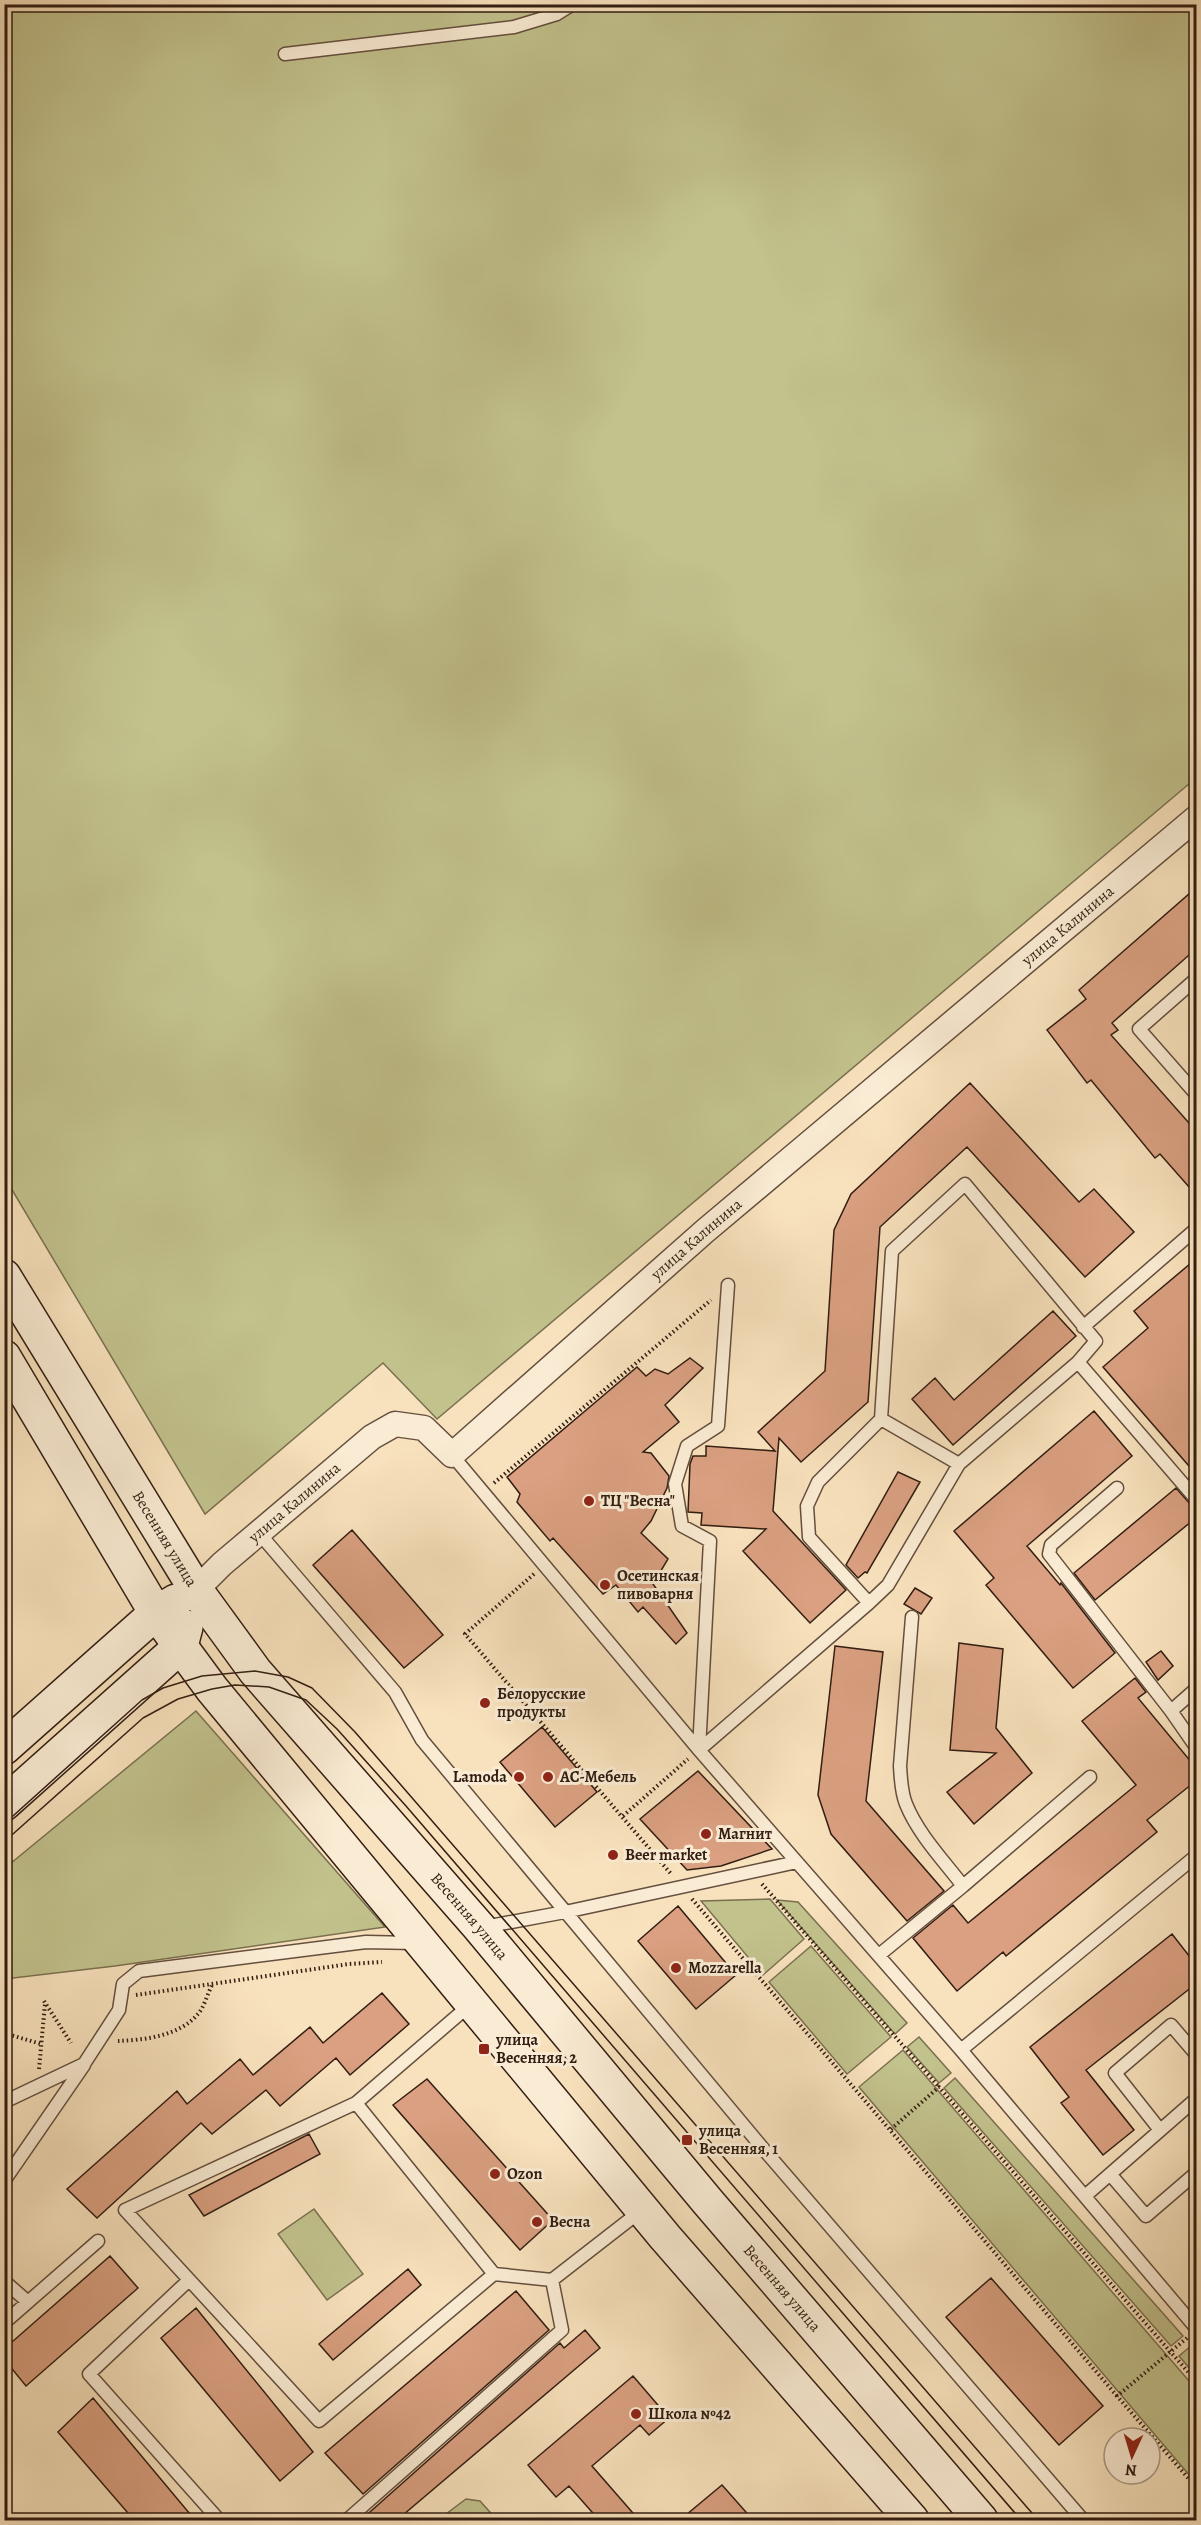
<svg xmlns="http://www.w3.org/2000/svg" width="1201" height="2525" viewBox="0 0 1201 2525" font-family="Alegreya,serif">
  <style>
    .green { fill: #c2c28d; stroke: #7a7050; stroke-width: 1.5 }
    .building { fill: #daa081; stroke: #321d12; stroke-width: 1.5 }
    .lines { fill: none; stroke-linecap: round; stroke-linejoin: round }
    .lane-casing { stroke: #644e3d; stroke-width: 15 }
    .street-casing { stroke: #644e3d; stroke-width: 27 }
    .secondary-casing { stroke: #321d12; stroke-width: 36 }
    .path { stroke: #321d12; stroke-width: 4; stroke-dasharray: 1.5 3; stroke-linecap: butt }
    .lane { stroke: #faecd4; stroke-width: 12 }
    .street { stroke: #faecd4; stroke-width: 24 }
    .secondary { stroke: #faecd4; stroke-width: 33 }
    .tram { stroke: #321d12; stroke-width: 1.5 }
    .poi-dot { fill: #8f2418; stroke: #faecd4; stroke-width: 2 }
    .labels { text-anchor: middle; dominant-baseline: central; stroke-width: 6; stroke-linejoin: round; paint-order: stroke }
    .street-label { font-size: 16px; fill: #321d12; stroke: #faecd4 }
    .poi-label { font-size: 16px; font-weight: bold; fill: #321d12; stroke: #faecd4; text-anchor: start }
  </style>
  <rect width="100%" height="100%" fill="#f8e2bd"/>
  <filter id="stains"><feTurbulence type="fractalNoise" baseFrequency=".00333" numOctaves="4"/><feColorMatrix values="0 0 0 0 .2 0 0 0 0 .09 0 0 0 0 .02 0 0 0 .5 -.17"/></filter>
  <radialGradient id="worn" r=".72"><stop offset=".6" stop-color="#630" stop-opacity="0"/><stop offset="1" stop-color="#630" stop-opacity=".3"/></radialGradient>
  <path class="green" d="M 4,5 L 1196,5 L 1196,778 L 437,1419 L 383,1363 L 205,1514 L 5,1178 Z
    M 196,1711 L 385,1927 L 115,1966 L 5,1979 L 5,1868 Z
    M 770,1899 L 804,1939 L 763,1975 L 701,1901 Z
    M 777,1900 L 798,1902 L 907,2023 L 895,2034 Z
    M 811,1946 L 891,2037 L 847,2074 L 769,1982 Z
    M 919,2037 L 951,2073 L 939,2083 L 907,2047 Z
    M 903,2050 L 1196,2389 L 1196,2483 L 859,2087 Z
    M 955,2078 L 1183,2336 L 1171,2346 L 944,2088 Z
    M 314,2209 L 363,2274 L 327,2300 L 278,2234 Z
    M 1192,2345 L 1196,2350 L 1196,2376 L 1179,2356 Z
    M 466,2499 L 480,2501 L 497,2520 L 438,2520 Z"/>
  <path class="building" d="M 1197,887 L 1197,948 L 1112,1023 L 1118,1030 L 1111,1035 L 1197,1132 L 1197,1196 L 1160,1154 L 1155,1158 L 1091,1080 L 1087,1083 L 1047,1030 L 1086,999 L 1079,990 Z
    M 970,1083 L 1079,1202 L 1094,1189 L 1134,1232 L 1085,1277 L 967,1147 L 880,1227 L 868,1402 L 801,1462 L 779,1438 L 773,1511 L 846,1590 L 810,1623 L 743,1551 L 766,1529 L 701,1525 L 702,1513 L 688,1512 L 690,1464 L 693,1456 L 706,1456 L 706,1446 L 775,1451 L 758,1432 L 825,1371 L 834,1230 L 851,1194 Z
    M 1197,1258 L 1197,1487 L 1189,1478 L 1195,1473 L 1103,1367 L 1148,1328 L 1134,1311 Z
    M 1053,1311 L 1076,1336 L 953,1445 L 912,1399 L 935,1378 L 954,1400 Z
    M 690,1358 L 703,1368 L 665,1405 L 679,1422 L 643,1452 L 651,1453 L 669,1476 L 667,1488 L 651,1521 L 641,1533 L 668,1559 L 653,1584 L 687,1633 L 676,1644 L 643,1607 L 638,1612 L 616,1585 L 603,1594 L 553,1538 L 550,1541 L 517,1502 L 520,1494 L 507,1477 L 637,1367 L 646,1376 L 655,1369 L 668,1374 Z
    M 1094,1411 L 1132,1456 L 1027,1546 L 1060,1585 L 1061,1583 L 1115,1653 L 1073,1688 L 986,1585 L 994,1578 L 954,1531 Z
    M 898,1472 L 920,1482 L 867,1573 L 865,1572 L 858,1578 L 846,1565 Z
    M 1176,1488 L 1190,1504 L 1197,1507 L 1197,1517 L 1095,1600 L 1074,1573 Z
    M 352,1530 L 443,1635 L 404,1668 L 313,1565 Z
    M 915,1588 L 932,1598 L 921,1614 L 904,1604 Z
    M 959,1643 L 1003,1649 L 996,1728 L 1032,1773 L 974,1824 L 947,1792 L 996,1753 L 950,1750 Z
    M 835,1646 L 883,1652 L 866,1801 L 944,1891 L 907,1921 L 831,1834 L 818,1795 Z
    M 1161,1651 L 1173,1666 L 1158,1680 L 1146,1662 Z
    M 1135,1678 L 1146,1692 L 1138,1698 L 1197,1769 L 1197,1780 L 1147,1820 L 1157,1832 L 1006,1956 L 1003,1952 L 957,1991 L 913,1938 L 953,1905 L 968,1923 L 1136,1785 L 1082,1721 Z
    M 542,1727 L 597,1792 L 555,1827 L 500,1762 Z
    M 698,1771 L 772,1849 L 721,1866 L 687,1870 L 640,1819 Z
    M 678,1906 L 736,1975 L 696,2009 L 638,1941 Z
    M 1172,1934 L 1197,1966 L 1197,1983 L 1086,2070 L 1134,2130 L 1103,2155 L 1061,2103 L 1069,2097 L 1030,2047 Z
    M 382,1993 L 409,2024 L 350,2075 L 336,2058 L 280,2106 L 266,2090 L 212,2134 L 201,2123 L 97,2218 L 67,2189 L 177,2091 L 187,2104 L 240,2059 L 253,2075 L 310,2027 L 323,2043 Z
    M 427,2079 L 553,2220 L 520,2250 L 393,2105 Z
    M 309,2134 L 320,2154 L 204,2216 L 189,2195 Z
    M 110,2256 L 138,2288 L 26,2386 L 4,2359 L 4,2349 Z
    M 408,2269 L 421,2285 L 333,2360 L 319,2344 Z
    M 991,2278 L 1103,2406 L 1059,2445 L 946,2317 Z
    M 516,2291 L 549,2330 L 363,2494 L 325,2453 Z
    M 196,2308 L 313,2452 L 280,2481 L 161,2338 Z
    M 585,2330 L 600,2348 L 397,2520 L 361,2520 L 560,2343 L 564,2348 Z
    M 633,2376 L 669,2418 L 649,2435 L 640,2425 L 592,2466 L 639,2520 L 599,2520 L 569,2486 L 556,2497 L 528,2465 Z
    M 93,2398 L 195,2520 L 134,2520 L 58,2432 Z
    M 722,2485 L 753,2520 L 680,2520 Z"/>
  <g class="lines">
    <g class="lane-casing">
      <path id="lane" d="M 285,54 L 514,27 L 557,14 L 573,4
        M 1196,979 L 1139,1029 L 1196,1094
        M 1083,1327 L 1196,1229
        M 1078,1362 L 1196,1499
        M 881,1419 L 959,1464
        M 452,1455 L 699,1750 L 961,2050 L 1196,2328
        M 1117,1488 L 1051,1545 L 1049,1554 L 1171,1711
        M 259,1533 L 395,1692 L 422,1740 L 766,2152 L 1083,2520
        M 1196,1689 L 1171,1711 L 1196,1747
        M 699,1750 L 869,1603 L 888,1585 L 959,1464 L 1078,1362 L 1096,1341 L 965,1184 L 892,1251 L 881,1419 L 818,1482 L 807,1506 L 809,1537 L 869,1603
        M 699,1750 L 710,1541 L 682,1526 L 675,1484 L 687,1446 L 718,1426 L 728,1285
        M 963,1886 L 1090,1777
        M 484,1927 L 565,1912 L 797,1862
        M 879,1955 L 963,1886 C 944,1861 918,1834 906,1804 C 901,1792 901,1779 900,1766 L 912,1617
        M 961,2050 L 1196,1856
        M 4,2102 L 84,2064 L 119,2010 L 123,1984 L 139,1971 L 366,1942 L 414,1943
        M 356,2103 L 494,2274 L 319,2421 L 125,2210 L 356,2103 L 471,2004
        M 1160,2130 L 1115,2073 L 1171,2025 L 1196,2054
        M 1110,2174 L 1146,2216 L 1196,2173
        M 4,2181 L 84,2065
        M 1085,2196 L 1196,2099
        M 494,2274 L 552,2280 L 642,2210
        M 189,2280 L 89,2374 L 219,2520
        M 4,2281 L 28,2302 L 4,2323
        M 28,2302 L 98,2241
        M 347,2520 L 562,2330 L 552,2280"/>
    </g>
    <g class="street-casing">
      <g id="street">
        <path id="s1" d="M 196,1590 L 222,1564 L 372,1437 L 395,1424 L 424,1428 L 452,1455 L 705,1231 L 1196,818"/>
      </g>
    </g>
    <g class="secondary-casing">
      <g id="secondary">
        <path id="s2" d="M 4,1276 L 196,1590 L 255,1671 L 479,1927 L 708,2202 L 981,2520"/>
        <path d="M 4,1357 L 156,1613 L 212,1689 L 665,2237 L 912,2520"/>
        <path d="M 4,1748 L 156,1613 L 176,1601"/>
        <path d="M 4,1804 L 181,1646 L 186,1627"/>
      </g>
    </g>
    <path class="path" d="M 494,1483 L 711,1300
      M 534,1574 L 465,1634 L 672,1875
      M 623,1816 L 688,1759
      M 762,1884 L 939,2087
      M 692,1899 L 890,2130
      M 136,1995 L 349,1964 L 382,1962
      M 44,2001 L 71,2043
      M 4,2033 L 41,2044
      M 118,2041 C 144,2040 179,2036 197,2015 C 204,2008 207,1995 212,1985
      M 39,2069 L 45,2004
      M 1187,2338 L 1117,2396 L 1196,2487
      M 1117,2396 L 890,2130 L 939,2087 L 1196,2381"/>
    <use href="#lane" class="lane"/>
    <use href="#street" class="street"/>
    <use href="#secondary" class="secondary"/>
    <path class="tram" d="M 4,1824 L 142,1700 L 163,1688 L 202,1676 L 255,1671 L 288,1677 L 312,1688 L 355,1732 L 1038,2520
      M 4,1842 L 143,1718 L 178,1699 L 212,1689 L 235,1685 L 269,1687 L 306,1700 L 337,1729 L 406,1806 L 1021,2520"/>
  </g>
  <g class="poi-dot">
    <circle cx="589" cy="1501" r="6"/>
    <circle cx="605" cy="1585" r="6"/>
    <circle cx="485" cy="1703" r="6"/>
    <circle cx="519" cy="1777" r="6"/>
    <circle cx="548" cy="1777" r="6"/>
    <circle cx="706" cy="1834" r="6"/>
    <circle cx="613" cy="1855" r="6"/>
    <circle cx="676" cy="1968" r="6"/>
    <rect x="478" y="2043" width="12" height="12" rx="3"/>
    <rect x="681" y="2134" width="12" height="12" rx="3"/>
    <circle cx="495" cy="2174" r="6"/>
    <circle cx="537" cy="2222" r="6"/>
    <circle cx="636" cy="2414" r="6"/>
  </g>
  <g class="labels">
    <g class="street-label">
      <text stroke="none"><textPath href="#s1" startOffset="1140">улица Калинина</textPath></text>
      <text stroke="none"><textPath href="#s1" startOffset="654">улица Калинина</textPath></text>
      <text stroke="none"><textPath href="#s1" startOffset="132">улица Калинина</textPath></text>
      <text stroke="none"><textPath href="#s2" startOffset="308">Весенняя улица</textPath></text>
      <text stroke="none"><textPath href="#s2" startOffset="794">Весенняя улица</textPath></text>
      <text stroke="none"><textPath href="#s2" startOffset="1280">Весенняя улица</textPath></text>
    </g>
    <g class="poi-label">
      <text x="601" y="1501">ТЦ "Весна"</text>
      <text x="617" y="1576">Осетинская<tspan x="617" dy="18">пивоварня</tspan></text>
      <text x="497" y="1694">Белорусские<tspan x="497" dy="18">продукты</tspan></text>
      <text x="507" y="1777" text-anchor="end">Lamoda</text>
      <text x="560" y="1777">АС-Мебель</text>
      <text x="718" y="1834">Магнит</text>
      <text x="625" y="1855">Beer market</text>
      <text x="688" y="1968">Mozzarella</text>
      <text x="496" y="2040">улица<tspan x="496" dy="18">Весенняя, 2</tspan></text>
      <text x="699" y="2131">улица<tspan x="699" dy="18">Весенняя, 1</tspan></text>
      <text x="507" y="2174">Ozon</text>
      <text x="549" y="2222">Весна</text>
      <text x="648" y="2414">Школа №42</text>
    </g>
  </g>
  <rect width="1201" height="2525" fill="none" stroke="#f8e2bd" stroke-width="24"/>
  <rect x="6" y="6" width="1189" height="2513" fill="none" stroke="#321d12" stroke-width="3"/>
  <rect x="12" y="12" width="1177" height="2501" fill="none" stroke="#321d12" stroke-width="1.5"/>
  <g transform="translate(1132 2456) rotate(184)"><circle r="28" fill="#faecd4" stroke="#aa9986" stroke-width="1.5"/>
  <path d="M0-4.5L10 22L0 15L-10 22Z" fill="#8f2418"/>
  <text y="-9" font-size="16" font-weight="bold" text-anchor="middle" fill="#321d12">N</text>
  </g>
  <rect width="100%" height="100%" filter="url(#stains)"/>
  <rect width="100%" height="100%" fill="url(#worn)"/>
</svg>
